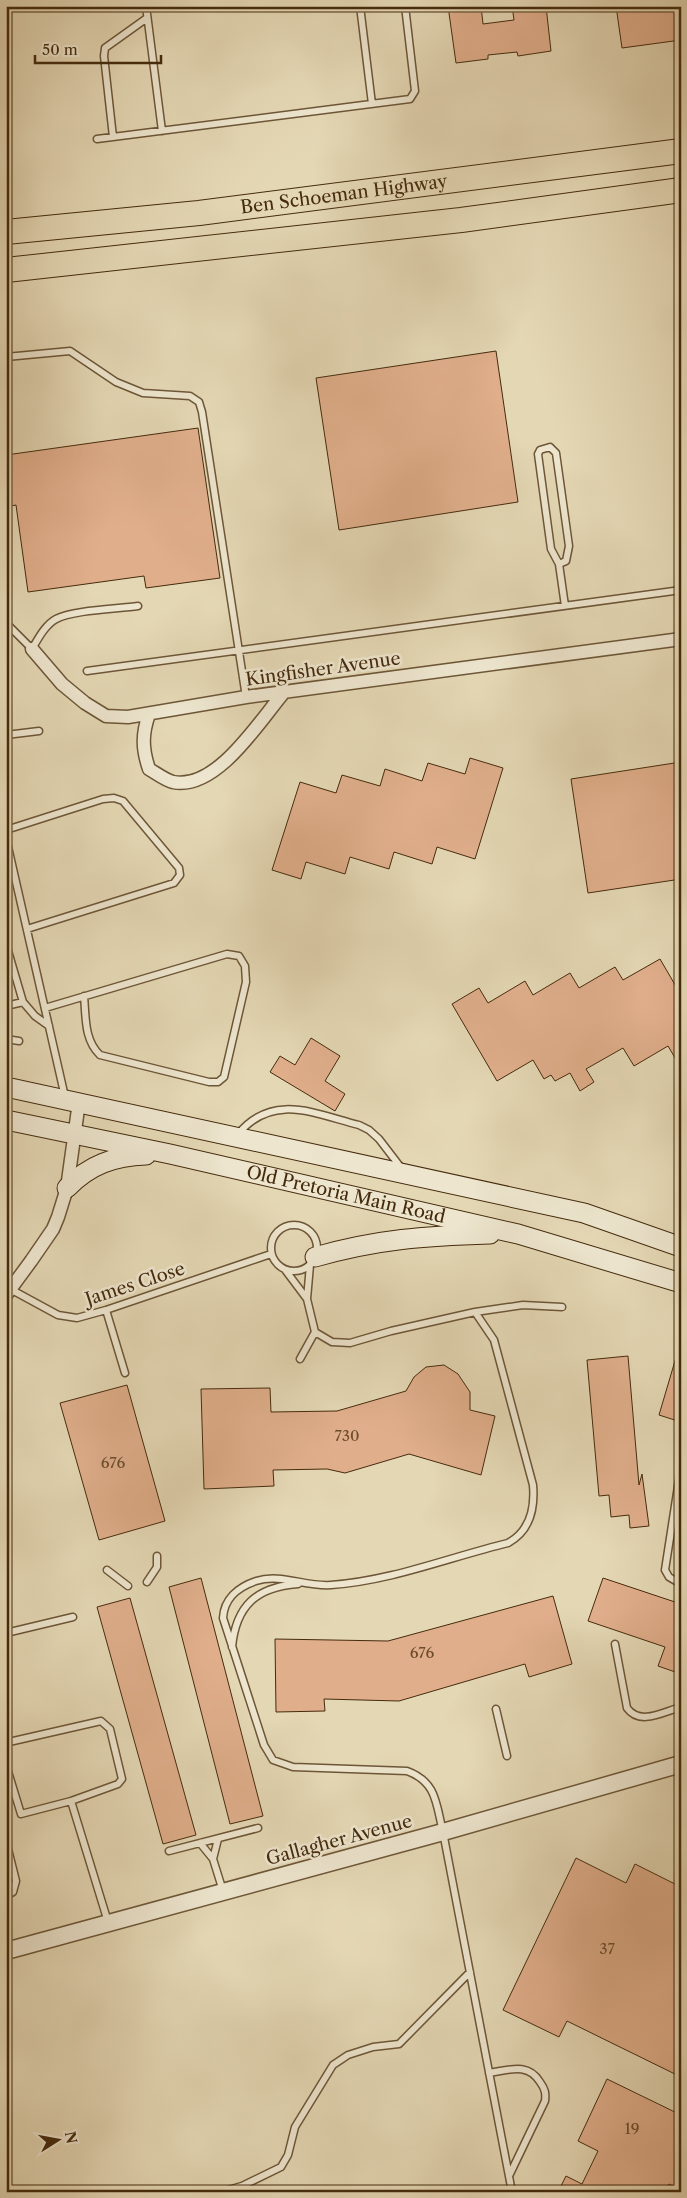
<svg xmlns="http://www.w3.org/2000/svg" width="687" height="2198" viewBox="0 0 687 2198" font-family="'Libre Caslon Text',serif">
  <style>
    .building { fill: #e0ae8b; stroke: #452b0d }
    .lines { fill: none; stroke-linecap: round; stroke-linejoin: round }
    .service-casing { stroke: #6d5637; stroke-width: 9 }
    .minor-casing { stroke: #6d5637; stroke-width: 15 }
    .tertiary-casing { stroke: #6d5637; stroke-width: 19 }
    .secondary-casing { stroke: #452b0d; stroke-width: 21 }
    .motorway-casing { stroke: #452b0d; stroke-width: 26 }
    .service { stroke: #ede5ce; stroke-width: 6 }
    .minor { stroke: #ede5ce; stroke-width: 12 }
    .tertiary { stroke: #ede5ce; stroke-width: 16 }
    .secondary { stroke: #ede5ce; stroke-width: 19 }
    .motorway { stroke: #e4d7b4; stroke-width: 24 }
    .labels { text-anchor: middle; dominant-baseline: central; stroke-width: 5; stroke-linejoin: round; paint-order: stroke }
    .number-label { font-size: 15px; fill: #6c4c2c }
    .street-label { font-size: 18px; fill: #452b0d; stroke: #ede5ce }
  </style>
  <rect width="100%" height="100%" fill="#e4d7b4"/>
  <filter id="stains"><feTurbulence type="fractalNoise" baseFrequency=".004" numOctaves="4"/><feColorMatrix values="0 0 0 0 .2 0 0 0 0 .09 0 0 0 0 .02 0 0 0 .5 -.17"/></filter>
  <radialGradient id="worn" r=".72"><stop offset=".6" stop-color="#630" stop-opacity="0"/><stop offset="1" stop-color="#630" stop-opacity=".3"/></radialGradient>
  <path class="building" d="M 448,6 L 481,6 L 483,24 L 514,20 L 512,6 L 546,6 L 551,51 L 518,56 L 517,52 L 488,55 L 488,59 L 456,63 Z
    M 616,6 L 681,6 L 681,40 L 622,48 Z
    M 496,351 L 518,502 L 339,530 L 316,378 Z
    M 198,428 L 220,578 L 146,588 L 144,576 L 28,592 L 16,505 L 6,507 L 6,455 Z
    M 470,758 L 503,768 L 475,859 L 437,847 L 432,864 L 394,852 L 389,869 L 350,857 L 345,874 L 306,862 L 301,879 L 272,870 L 300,782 L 336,793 L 342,775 L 380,786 L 385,769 L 422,781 L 428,763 L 465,774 Z
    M 681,762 L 681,879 L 588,893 L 571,779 Z
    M 660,959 L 681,995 L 681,1068 L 668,1046 L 634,1066 L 623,1048 L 586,1069 L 594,1082 L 580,1091 L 570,1073 L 555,1081 L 551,1075 L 544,1079 L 533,1060 L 497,1081 L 452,1004 L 479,988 L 488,1003 L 525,981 L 533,995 L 570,973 L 579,988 L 615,967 L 623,980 Z
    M 311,1038 L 340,1056 L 325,1081 L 345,1094 L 335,1111 L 270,1072 L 280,1056 L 295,1065 Z
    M 677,1354 L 681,1355 L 681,1422 L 659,1415 Z
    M 628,1356 L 639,1485 L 642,1474 L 649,1526 L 630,1528 L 629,1515 L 611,1517 L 609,1495 L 599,1496 L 587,1360 Z
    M 444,1365 L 458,1374 L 470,1392 L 470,1410 L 495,1416 L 481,1475 L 409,1454 L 345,1473 L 327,1469 L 273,1470 L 274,1486 L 204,1489 L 201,1389 L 270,1388 L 271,1412 L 337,1411 L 406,1391 L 414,1377 L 426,1367 Z
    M 127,1385 L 165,1521 L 99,1540 L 60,1403 Z
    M 201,1578 L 263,1816 L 230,1824 L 169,1587 Z
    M 603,1578 L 681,1604 L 681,1674 L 658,1666 L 665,1647 L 588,1621 Z
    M 553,1596 L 572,1664 L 529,1677 L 525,1664 L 399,1701 L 324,1699 L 325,1711 L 276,1712 L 275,1639 L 388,1641 Z
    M 130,1598 L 196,1835 L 163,1844 L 97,1607 Z
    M 576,1858 L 626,1883 L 635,1864 L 681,1887 L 681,2077 L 567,2021 L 559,2037 L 503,2010 Z
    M 607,2079 L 681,2115 L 681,2190 L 669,2184 L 665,2192 L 558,2192 L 566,2176 L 582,2184 L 598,2151 L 578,2141 Z"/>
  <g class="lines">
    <g class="service-casing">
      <path id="service" d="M 146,6 L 162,131
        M 360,6 L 372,104
        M 113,137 L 104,56 L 105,48 L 147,18
        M 97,139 L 410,99 L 415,91 L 405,6
        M 6,357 L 70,351 L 116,382 L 143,393 L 190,396 L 199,402 L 202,412 L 246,697
        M 559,564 L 566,561 L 569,546 L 556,453 L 550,447 L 540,450 L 538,454 L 551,549 L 559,564 L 565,606
        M 6,623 L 32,649 C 38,639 45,625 56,619 C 73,610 117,609 138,606
        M 87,671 L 681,590
        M 6,735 L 39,731
        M 6,830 L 103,799 L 114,798 L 123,801 L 179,868 L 180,875 L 174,883 L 27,929
        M 6,838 L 65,1097
        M 6,944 L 23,1002 L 35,1016 L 49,1026
        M 6,1006 L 23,1002
        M 45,1008 L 227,954 L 239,956 L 245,966 L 246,982 L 224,1077 L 218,1082 L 209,1082 L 100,1055 C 84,1040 86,1017 84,996
        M 6,1039 L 19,1041
        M 238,1134 C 273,1092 315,1114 359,1125 L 369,1130 L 379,1139 L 402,1169
        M271 1248a23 23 0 1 1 46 0a23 23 0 1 1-46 0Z
        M 286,1271 L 307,1299
        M 12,1290 L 58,1315 L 77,1318 L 106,1310 L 271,1254
        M 106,1310 L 125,1373
        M 475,1312 L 523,1305 L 562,1307
        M 315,1332 L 332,1342 L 350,1343 L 391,1331 L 475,1312 L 494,1340 L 533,1485 C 535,1508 530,1531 508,1543 C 450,1557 391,1581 331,1585 C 305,1587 281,1573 256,1581 C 238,1587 224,1599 223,1618 L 264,1745 L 273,1760 L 293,1767 L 407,1771 C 437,1782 436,1804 443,1832 L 512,2192
        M 300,1359 L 315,1332 L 307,1299 L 310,1265
        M 681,1467 L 665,1570 L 669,1577 L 681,1584
        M 107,1570 L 128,1586
        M 147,1582 L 157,1567 L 157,1556
        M 6,1633 L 73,1617
        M 615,1644 L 627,1708 C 640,1726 663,1712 681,1707
        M 232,1647 C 236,1606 256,1587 298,1584
        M 496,1709 L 507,1756
        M 6,1748 L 9,1742 L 101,1721 L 110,1729 L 122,1779 L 118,1784 L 71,1801 L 21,1814 L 6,1765
        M 71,1801 L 108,1922
        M 6,1841 L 16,1881 L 13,1892 L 6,1896
        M 200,1843 L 213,1859 L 223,1891
        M 169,1851 L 258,1828
        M 213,1859 L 218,1839
        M 489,2073 C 509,2070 528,2062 540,2082 C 545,2089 546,2093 545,2101 L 509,2176
        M 221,2192 L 242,2186 L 281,2167 L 288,2155 L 295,2127 L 333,2065 L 348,2055 L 373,2047 L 399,2044 L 470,1972"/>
    </g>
    <g class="minor-casing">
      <path id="minor" d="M 32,649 L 62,684 L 85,703 L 106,716 L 128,717 L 246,697 L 681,639
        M 149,714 C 142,734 142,748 149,769 C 156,773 165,780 173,782 C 217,791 260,720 285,691
        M 6,1295 L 31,1261 L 53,1229 L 58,1217 L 67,1188 L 79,1102"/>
    </g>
    <g class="tertiary-casing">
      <path id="tertiary" d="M 6,1951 L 443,1832 L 681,1764"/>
    </g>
    <g class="secondary-casing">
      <g id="secondary">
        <path d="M 6,1087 L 584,1213 L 681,1247"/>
        <path id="s1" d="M 6,1120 L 170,1154 L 518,1234 L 681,1283"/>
        <path d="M 67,1188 C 89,1165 114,1156 146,1155"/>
        <path d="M 315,1257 C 378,1239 425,1236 490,1234"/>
      </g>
    </g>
    <g class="motorway-casing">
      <g id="motorway">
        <path id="s2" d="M 6,232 L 199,213 L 681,151"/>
        <path d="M 6,270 L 461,220 L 681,190"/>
      </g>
    </g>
    <use href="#service" class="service"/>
    <use href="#minor" class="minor"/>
    <use href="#tertiary" class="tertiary"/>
    <use href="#secondary" class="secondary"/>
    <use href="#motorway" class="motorway"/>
  </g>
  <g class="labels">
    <g class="number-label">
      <text x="347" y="1435">730</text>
      <text x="113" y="1462">676</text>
      <text x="422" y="1652">676</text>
      <text x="607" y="1948">37</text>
      <text x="632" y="2128">19</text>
    </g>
    <g class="street-label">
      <text stroke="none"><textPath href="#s2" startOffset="340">Ben Schoeman Highway</textPath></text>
      <text transform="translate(323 669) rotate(-8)">Kingfisher Avenue</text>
      <text stroke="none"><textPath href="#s1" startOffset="348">Old Pretoria Main Road</textPath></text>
      <text transform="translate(135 1284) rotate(-18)">James Close</text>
      <text transform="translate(339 1840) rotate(-15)">Gallagher Avenue</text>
    </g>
  </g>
  <rect width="687" height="2198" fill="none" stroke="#e4d7b4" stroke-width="25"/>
  <rect x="8" y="8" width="672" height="2183" fill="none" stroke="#452b0d" stroke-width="2.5"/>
  <rect x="12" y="12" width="662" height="2173" fill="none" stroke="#452b0d"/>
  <g transform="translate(58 2140) rotate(79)" stroke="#ede5ce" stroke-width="4" paint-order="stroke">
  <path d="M0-4L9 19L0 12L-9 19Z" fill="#452b0d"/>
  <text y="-8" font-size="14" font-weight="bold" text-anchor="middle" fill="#452b0d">N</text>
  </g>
  <path d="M35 55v8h126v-8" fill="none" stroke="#452b0d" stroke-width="2.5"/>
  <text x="42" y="55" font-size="15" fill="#452b0d" stroke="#ede5ce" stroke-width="4" paint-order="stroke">50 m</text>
  <rect width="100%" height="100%" filter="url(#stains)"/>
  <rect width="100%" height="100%" fill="url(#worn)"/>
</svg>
